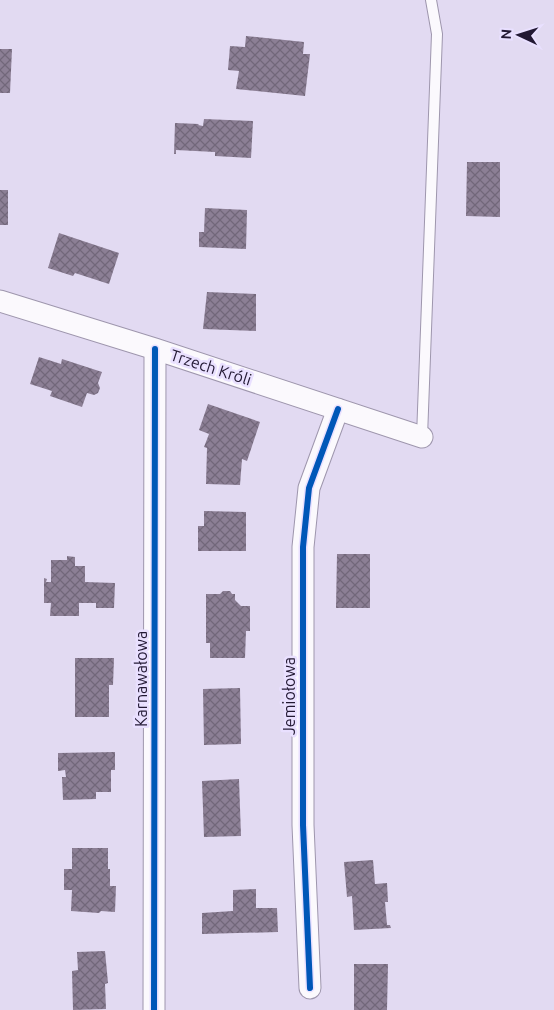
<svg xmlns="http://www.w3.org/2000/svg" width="554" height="1010" viewBox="0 0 554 1010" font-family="Ubuntu,sans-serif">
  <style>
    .building { fill: url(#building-cross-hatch) }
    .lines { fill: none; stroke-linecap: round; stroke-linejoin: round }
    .service-casing { stroke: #9e96ad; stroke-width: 12 }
    .minor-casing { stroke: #9e96ad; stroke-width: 23 }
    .service { stroke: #fbf9fd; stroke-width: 10 }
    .minor { stroke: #fbf9fd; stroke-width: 21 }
    .cycleway-casing { stroke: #e9e0ff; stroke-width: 9 }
    .cycleway { stroke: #0057b8; stroke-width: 6 }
    .labels { text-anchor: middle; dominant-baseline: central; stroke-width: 5; stroke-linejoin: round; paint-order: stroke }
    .street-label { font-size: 16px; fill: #221833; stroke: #e9e0ff }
  </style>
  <defs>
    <pattern id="building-cross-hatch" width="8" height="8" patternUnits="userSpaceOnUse" patternTransform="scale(1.25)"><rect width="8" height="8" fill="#8c7f95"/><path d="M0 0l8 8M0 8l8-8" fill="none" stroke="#72677a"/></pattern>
  </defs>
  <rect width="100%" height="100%" fill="#e2daf2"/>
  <path class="building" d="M 246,36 L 304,42 L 303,54 L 310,54 L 305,96 L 236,89 L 239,71 L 228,70 L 230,46 L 245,47 Z
    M 0,49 L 12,49 L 10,93 L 0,93 Z
    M 204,119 L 253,121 L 251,158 L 215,156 L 215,152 L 176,150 L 176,154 L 174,154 L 175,123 L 199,124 L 198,125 L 203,126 Z
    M 467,162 L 500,162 L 500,217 L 466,216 Z
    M 0,190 L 8,190 L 8,225 L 0,225 Z
    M 205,208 L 247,210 L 246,249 L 199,247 L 199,232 L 204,232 Z
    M 59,233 L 119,253 L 109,284 L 75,273 L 73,276 L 48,268 Z
    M 207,292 L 256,294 L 256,331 L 203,329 Z
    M 39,357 L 61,364 L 62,359 L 102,372 L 98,383 L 100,388 L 98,393 L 94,395 L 87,393 L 82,407 L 50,396 L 52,391 L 30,384 Z
    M 208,404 L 260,422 L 247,461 L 242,459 L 240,485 L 206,484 L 207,448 L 204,447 L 209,434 L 199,430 Z
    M 204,511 L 246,512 L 246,551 L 198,551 L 198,526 L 204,526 Z
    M 337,554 L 370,554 L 370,608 L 336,608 Z
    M 67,556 L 75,557 L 75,566 L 85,566 L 85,582 L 115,583 L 114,608 L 96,608 L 96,603 L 79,603 L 79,616 L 50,616 L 51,603 L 44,603 L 44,578 L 47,579 L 46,582 L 51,582 L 51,560 L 67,560 Z
    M 223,591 L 230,591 L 232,594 L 235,594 L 235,600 L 241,606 L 250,606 L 250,631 L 246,631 L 245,658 L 210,658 L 210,643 L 206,643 L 206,594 L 220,594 Z
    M 75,658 L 114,658 L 113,685 L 109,685 L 109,717 L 75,717 Z
    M 240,688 L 241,744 L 204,745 L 203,689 Z
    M 115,752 L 115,770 L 111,770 L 111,792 L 96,792 L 96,799 L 63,800 L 62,777 L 66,777 L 65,770 L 58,771 L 58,753 Z
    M 239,779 L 241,836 L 204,837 L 202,781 Z
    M 72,848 L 108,848 L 108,869 L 110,869 L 110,886 L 116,886 L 115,912 L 101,911 L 99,913 L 71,911 L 72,890 L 64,890 L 64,869 L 72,869 Z
    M 373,860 L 375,884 L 387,883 L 388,902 L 385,902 L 387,925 L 390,925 L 391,928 L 354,930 L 352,896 L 347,897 L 344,862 Z
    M 256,889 L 256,908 L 277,908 L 278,932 L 202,934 L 202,913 L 233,911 L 233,890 Z
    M 105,951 L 108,983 L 105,984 L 106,1009 L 73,1010 L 72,971 L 78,970 L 77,952 Z
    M 354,964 L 388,964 L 387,1010 L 354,1010 Z"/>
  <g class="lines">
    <g class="service-casing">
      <path id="service" d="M 422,437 L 437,34 L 431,0"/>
    </g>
    <g class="minor-casing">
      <path id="minor" d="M 0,301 L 155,349 L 422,437
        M 310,988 L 303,825 L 303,547 L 309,488 L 338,409
        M 154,1010 L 155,349"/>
    </g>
    <use href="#service" class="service"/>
    <use href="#minor" class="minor"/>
    <g class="cycleway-casing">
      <path id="cycleway" d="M 310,988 L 303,825 L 303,547 L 309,488 L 338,409
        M 154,1010 L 155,349"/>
    </g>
    <use href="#cycleway" class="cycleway"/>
  </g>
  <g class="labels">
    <g class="street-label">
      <text transform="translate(211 367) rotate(18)">Trzech Króli</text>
      <text transform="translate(141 679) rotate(-90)">Karnawałowa</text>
      <text transform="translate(289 696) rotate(-90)">Jemiołowa</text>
    </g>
  </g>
  <g transform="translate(519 35) rotate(274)" stroke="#e9e0ff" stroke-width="4" paint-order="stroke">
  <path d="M0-4L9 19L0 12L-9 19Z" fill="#221833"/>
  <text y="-8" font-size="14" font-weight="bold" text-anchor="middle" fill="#221833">N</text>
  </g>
</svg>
